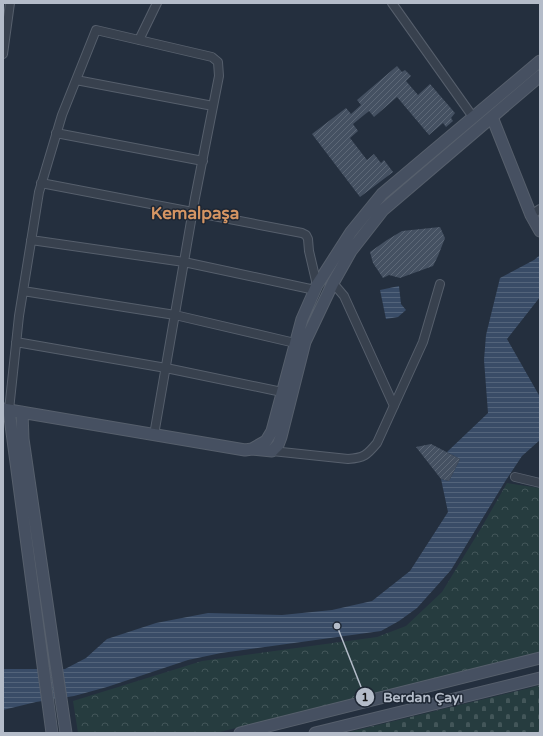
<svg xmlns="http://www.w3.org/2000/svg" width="543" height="736" viewBox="0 0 543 736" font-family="'Varela Round',sans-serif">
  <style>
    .cemetery { fill: url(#cemetery-stones) }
    .park { fill: url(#park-crowns) }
    .water { fill: url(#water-rules) }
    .building { fill: url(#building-hatch) }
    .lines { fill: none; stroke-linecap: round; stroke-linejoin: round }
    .street-casing { stroke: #565f6c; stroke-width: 10 }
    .secondary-casing { stroke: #565f6c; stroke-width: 13 }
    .street { stroke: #38414e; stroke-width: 8 }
    .secondary { stroke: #465061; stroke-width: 11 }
    .labels { text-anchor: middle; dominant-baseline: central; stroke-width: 3; stroke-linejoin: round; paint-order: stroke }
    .district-label { font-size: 17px; font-weight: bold; fill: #d59563; stroke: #1d2633 }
    .leader { fill: none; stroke: #b4bcc9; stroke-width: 1.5 }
    .callout-dot { fill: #b4bcc9; stroke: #1d2633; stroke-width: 1.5 }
    .mark-label { font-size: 12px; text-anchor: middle; font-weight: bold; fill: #111 }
    .callout-label { font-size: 14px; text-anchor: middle; font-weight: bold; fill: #b4bcc9; stroke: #1d2633; stroke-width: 3; stroke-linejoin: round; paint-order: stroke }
  </style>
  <defs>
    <pattern id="cemetery-stones" width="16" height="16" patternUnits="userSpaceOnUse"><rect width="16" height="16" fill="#263c3f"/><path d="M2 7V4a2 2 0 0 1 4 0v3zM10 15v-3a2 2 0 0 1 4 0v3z" fill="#435659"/></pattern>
    <pattern id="park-crowns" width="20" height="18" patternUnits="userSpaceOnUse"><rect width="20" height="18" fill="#263c3f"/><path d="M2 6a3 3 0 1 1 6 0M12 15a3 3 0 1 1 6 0" fill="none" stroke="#435659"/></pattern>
    <pattern id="water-rules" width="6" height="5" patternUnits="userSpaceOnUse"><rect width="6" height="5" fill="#394c67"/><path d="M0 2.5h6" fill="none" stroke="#53647b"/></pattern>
    <pattern id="building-hatch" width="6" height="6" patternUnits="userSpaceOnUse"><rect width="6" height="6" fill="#455162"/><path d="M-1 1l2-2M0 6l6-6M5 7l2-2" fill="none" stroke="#5d6877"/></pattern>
  </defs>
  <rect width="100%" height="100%" fill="#242f3e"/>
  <path class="cemetery" d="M 540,685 L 540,733 L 345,733 L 530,688 Z"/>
  <path class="park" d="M 507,483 L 540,488 L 540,652 L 216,733 L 78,733 L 73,701 L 202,661 L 377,637 L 406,626 L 442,592 L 483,525 Z"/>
  <path class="water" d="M 540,255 L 540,297 L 507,339 L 540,397 L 540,440 L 522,456 L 506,480 L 451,570 L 417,608 L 399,621 L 381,631 L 221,653 L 188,660 L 107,687 L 74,696 L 36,702 L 3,710 L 3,669 L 65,669 L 86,658 L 107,639 L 156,623 L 208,613 L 282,615 L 332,610 L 372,601 L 410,571 L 448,512 L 441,479 L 449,481 L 460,459 L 447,452 L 488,413 L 484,360 L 486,335 L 500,278 L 534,260 Z
    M 399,286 L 401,304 L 406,310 L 398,317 L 386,319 L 380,290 Z"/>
  <path class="building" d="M 397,66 L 402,72 L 405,70 L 411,76 L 406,81 L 418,95 L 430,84 L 455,113 L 451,118 L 453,121 L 446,127 L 443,123 L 429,135 L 397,97 L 374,117 L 369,111 L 353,124 L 358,131 L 350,138 L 367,160 L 374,154 L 381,163 L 384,160 L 393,172 L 360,197 L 312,134 L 346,108 L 351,114 L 361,105 L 357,100 Z
    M 440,227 L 445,238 L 438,256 L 433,266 L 400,278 L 389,275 L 383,278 L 373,263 L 370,252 L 387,240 L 402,231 Z
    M 431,444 L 460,459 L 449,481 L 441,479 L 416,447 Z"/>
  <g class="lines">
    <g class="street-casing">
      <path id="street" d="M 392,3 L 473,117
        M 139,40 L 157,3
        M 3,54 L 10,3
        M 76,80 L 213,106
        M 56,133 L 203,161
        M 41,183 L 302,233 L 306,235 L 308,239 L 309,251 L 317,285
        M 531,215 L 540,209
        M 31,240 L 184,262 L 315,290
        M 333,283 L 344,296 L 394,406
        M 23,291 L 175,315 L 295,343
        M 16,342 L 166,368 L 282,392
        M 9,410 L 19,316 L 39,192 L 62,115 L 96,30 L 212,57 L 218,62 L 219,76 L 195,198 L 154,435
        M 272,451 L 348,459 C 364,458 367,455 377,443 L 423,342 L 440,284
        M 515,477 L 540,483"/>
    </g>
    <g class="secondary-casing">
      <path id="secondary" d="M 492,117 L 531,215 L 540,231
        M 3,409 L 245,450 L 252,449 L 272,451 L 278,445 L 281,437 L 305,342 L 333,283 L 351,251 L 383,210 L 540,76
        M 9,410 L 52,733
        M 22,412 L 23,439 L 66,733
        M 252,449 L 266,441 L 272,431 L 302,319 L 317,285 L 351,232 L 382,194 L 540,61
        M 240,733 L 540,658
        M 315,733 L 540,678"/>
    </g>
    <use href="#street" class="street"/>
    <use href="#secondary" class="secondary"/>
  </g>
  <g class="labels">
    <g class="district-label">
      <text x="195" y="213">Kemalpaşa</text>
    </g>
  </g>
  <path class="leader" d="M337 626L365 697"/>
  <g class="callout-dot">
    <circle cx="337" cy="626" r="4"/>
    <circle cx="365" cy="697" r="10"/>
  </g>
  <g class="mark-label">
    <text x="365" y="701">1</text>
  </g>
  <g class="callout-label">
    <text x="423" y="702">Berdan Çayı</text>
  </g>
  <rect width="543" height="736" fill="none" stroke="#b4bcc9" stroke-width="8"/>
</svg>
